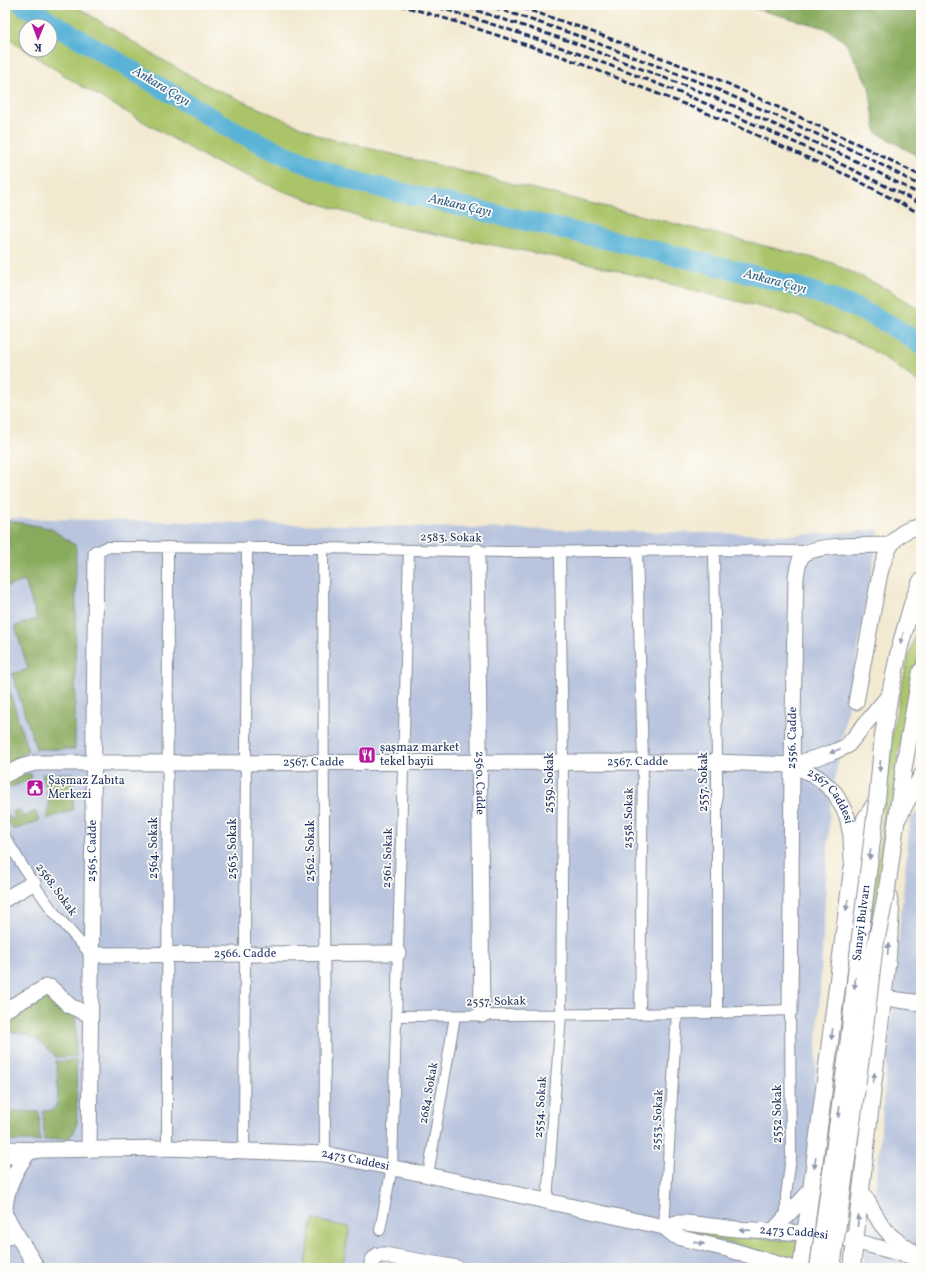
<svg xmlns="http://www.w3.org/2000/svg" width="926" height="1273" viewBox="0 0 926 1273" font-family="Vollkorn,serif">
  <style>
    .industrial { fill: #b9c5de }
    .green { fill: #abc469; stroke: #637a64; fill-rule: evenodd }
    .forest { fill: #88aa5d; stroke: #526c5e }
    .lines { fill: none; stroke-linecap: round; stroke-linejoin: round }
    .river { stroke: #5ab3d7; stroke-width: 20 }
    .street-casing { stroke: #868c97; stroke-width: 12 }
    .secondary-casing { stroke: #868c97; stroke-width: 17 }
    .primary-casing { stroke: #868c97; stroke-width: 18 }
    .street { stroke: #fff; stroke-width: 10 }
    .secondary { stroke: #fff; stroke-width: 15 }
    .primary { stroke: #fff; stroke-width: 16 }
    .rail { stroke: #1b2f5e; stroke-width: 3; stroke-dasharray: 6 3; stroke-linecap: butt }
    .primary-bridge-casing { stroke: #868c97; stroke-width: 18; stroke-linecap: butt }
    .primary-bridge { stroke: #fff; stroke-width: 16 }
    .oneway { fill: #8d97ae }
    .labels { text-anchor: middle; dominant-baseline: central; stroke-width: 3.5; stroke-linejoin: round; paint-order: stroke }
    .street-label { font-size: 12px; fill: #1b2f5e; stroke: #fdfcf7 }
    .poi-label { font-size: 12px; fill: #1b2f5e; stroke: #fdfcf7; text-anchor: start }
    .water-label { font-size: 13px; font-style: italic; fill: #315d88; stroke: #fdfcf7 }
  </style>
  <rect width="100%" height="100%" fill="#fdfcf7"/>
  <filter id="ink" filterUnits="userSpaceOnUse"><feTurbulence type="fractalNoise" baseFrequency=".025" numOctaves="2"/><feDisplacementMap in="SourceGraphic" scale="8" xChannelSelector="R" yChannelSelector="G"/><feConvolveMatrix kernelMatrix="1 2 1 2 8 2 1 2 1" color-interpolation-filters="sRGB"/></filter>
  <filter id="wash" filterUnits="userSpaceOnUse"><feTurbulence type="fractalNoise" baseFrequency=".012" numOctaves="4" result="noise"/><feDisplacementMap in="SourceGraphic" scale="16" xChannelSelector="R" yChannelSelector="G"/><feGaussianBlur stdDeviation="0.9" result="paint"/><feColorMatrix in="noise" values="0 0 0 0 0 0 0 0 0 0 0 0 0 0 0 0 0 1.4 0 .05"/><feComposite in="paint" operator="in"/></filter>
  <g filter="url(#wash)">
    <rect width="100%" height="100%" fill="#f2e9d0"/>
    <path class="industrial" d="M 5,518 L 797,535 L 879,530 L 830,808 L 805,1268 L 5,1268 Z
      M 921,807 L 921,1268 L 862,1268 L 876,1182 L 910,819 Z"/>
    <path class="green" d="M 5,5 L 74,5 L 154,55 L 209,86 L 323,137 L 830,262 L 887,289 L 921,310 L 921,384 L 895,365 L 864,345 L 800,317 L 587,263 L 399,227 L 362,218 L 283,191 L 212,161 L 81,86 L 5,37 ZM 26,26 L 50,26 L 50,50 L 26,50 Z
      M 921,612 L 921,644 L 906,707 L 899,751 L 851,1175 L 853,1221 L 831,1217 L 844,1157 L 890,749 C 897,702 908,657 921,612 Z
      M 313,1220 L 350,1227 L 342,1268 L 304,1268 Z
      M 679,1229 L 797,1242 L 795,1262 L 754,1249 L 679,1231 Z"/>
    <path class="forest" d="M 742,5 L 921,5 L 921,158 L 876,132 L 869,87 L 845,42 L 825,28 Z
      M 10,521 L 50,528 L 76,546 L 75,749 L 36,749 L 12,674 L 28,669 L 15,626 L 37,619 L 25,581 L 5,587 L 5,522 Z
      M 5,677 L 28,751 L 5,765 Z
      M 73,773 L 73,810 L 46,819 C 51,800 47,792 42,774 Z
      M 21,774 L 31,774 L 32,778 L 5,790 L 5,783 Z
      M 19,809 L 24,817 L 35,811 L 39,821 L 13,830 L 5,816 L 5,810 L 11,819 L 15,817 L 13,812 Z
      M 50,997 L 76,1018 L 76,1057 L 56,1057 C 43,1044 27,1029 7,1033 L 5,1029 L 5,1020 L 42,999 Z
      M 56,1061 L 76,1061 L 77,1123 L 74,1132 L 69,1138 L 44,1140 L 43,1111 L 53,1110 C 61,1102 57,1072 56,1061 Z
      M 5,1106 L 8,1110 L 11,1111 L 39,1112 L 40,1141 L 5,1141 Z"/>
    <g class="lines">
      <path class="river" d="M 23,5 L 222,124 C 266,147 311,168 358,182 C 391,191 426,198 459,206 C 540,224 621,242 701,262 C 778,281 856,297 921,345"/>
    </g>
  </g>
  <g filter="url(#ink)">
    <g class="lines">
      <g class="street-casing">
        <path id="street" d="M 323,548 L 325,1154
          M 714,550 L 717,762 L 717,1013
          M 637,551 L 643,762 L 640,1014
          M 96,553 L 106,547 L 323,548 L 506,552 L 714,550 L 808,551
          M 5,837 L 33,883 L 52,910 L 91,955
          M 397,1016 L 717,1013 L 790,1010 L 791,1157 L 786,1196 L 786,1217
          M 167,1148 L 168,547
          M 244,1151 L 247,547
          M 428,1175 L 455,1016
          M 547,1201 L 561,1015 L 563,763 L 560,551
          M 664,1227 L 677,1013
          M 380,1230 L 392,1167 L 409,550
          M 5,1241 L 16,1234"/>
      </g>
      <g class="secondary-casing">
        <g id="secondary">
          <path id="s1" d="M 477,551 L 482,1015"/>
          <path d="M 856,702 L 880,573 C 886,551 894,529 921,527"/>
          <path d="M 792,765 L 831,753 L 847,746 L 890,694"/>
          <path id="s2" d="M 5,775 L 21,767 L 35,763 L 717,762 L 792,765 L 812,774 L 820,779 L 835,793 L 847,816 L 851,836 L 852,861"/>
          <path d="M 898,819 L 921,776"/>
          <path d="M 5,899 L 33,883"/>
          <path id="s3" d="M 91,955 L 398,953"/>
          <path d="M 884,998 L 921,1003"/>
          <path d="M 5,1010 L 46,987 L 50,987 L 70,1006 L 90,1015"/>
          <path id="s4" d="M 790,1010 L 792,765 L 796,577 C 797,571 798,562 802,556 C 813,543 872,546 890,545"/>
          <path d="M 5,1149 L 40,1150 L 5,1157"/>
          <path id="s5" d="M 89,1149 L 96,553"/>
          <path id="s6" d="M 40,1150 L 167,1148 L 325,1154 L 428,1175 L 664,1227 L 675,1236 L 681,1238 L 731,1250 L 791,1268"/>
          <path d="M 861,1190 L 881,1224 L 891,1236 L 917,1255"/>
          <path d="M 5,1208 C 7,1186 15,1169 29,1152"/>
          <path d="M 5,1215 L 37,1268"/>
          <path id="s7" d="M 664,1227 L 676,1223 L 686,1223 L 736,1229 L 806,1233 L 828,1236 L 843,1238 L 921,1259"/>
          <path d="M 772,1232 L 810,1191"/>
          <path d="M 371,1268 L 373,1260 L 378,1255 L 384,1255 L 457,1268"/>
        </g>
      </g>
      <g class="primary-casing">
        <path id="primary" d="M 801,1268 L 852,870 L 865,819 L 877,801 L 883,735 L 890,694 L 900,646 L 913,601 L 921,581
          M 852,1268 L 888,957 L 891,910 L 887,889 L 904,766 L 921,671"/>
      </g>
      <use href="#street" class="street"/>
      <use href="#secondary" class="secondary"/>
      <use href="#primary" class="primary"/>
      <path class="rail" d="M 400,5 L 457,22 L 566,58 L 702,111 L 851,177 L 921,214
        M 430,5 C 599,55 764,123 921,204
        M 460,5 L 572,42 L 709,95 L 858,162 L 921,195
        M 487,5 L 576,35 L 712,87 L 861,154 L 921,186
        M 514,5 L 579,27 L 715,78 L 864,147 L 921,176"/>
      <g class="primary-bridge-casing">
        <g id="primary-bridge">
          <path id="s8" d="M 818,1268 L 848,1047 L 860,937 L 877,801"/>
          <path d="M 832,1268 L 864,1036 L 874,952 L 887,889"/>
        </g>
      </g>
      <use href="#primary-bridge" class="primary-bridge"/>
    </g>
    <defs><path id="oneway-solid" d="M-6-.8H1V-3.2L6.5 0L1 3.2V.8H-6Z"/></defs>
    <g class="oneway">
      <use href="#oneway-solid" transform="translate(902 638) rotate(106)"/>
      <use href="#oneway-solid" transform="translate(835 751) rotate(158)"/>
      <use href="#oneway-solid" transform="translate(880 766) rotate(95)"/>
      <use href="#oneway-solid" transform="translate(870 854) rotate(97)"/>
      <use href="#oneway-solid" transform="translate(847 905) rotate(99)"/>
      <use href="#oneway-solid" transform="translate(888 949) rotate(-85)"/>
      <use href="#oneway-solid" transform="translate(855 983) rotate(96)"/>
      <use href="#oneway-solid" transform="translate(832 1034) rotate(97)"/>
      <use href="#oneway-solid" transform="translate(874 1078) rotate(-83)"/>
      <use href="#oneway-solid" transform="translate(839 1112) rotate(98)"/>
      <use href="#oneway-solid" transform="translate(815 1163) rotate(98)"/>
      <use href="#oneway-solid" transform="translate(858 1221) rotate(-84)"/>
      <use href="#oneway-solid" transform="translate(745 1230) rotate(-176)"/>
      <use href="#oneway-solid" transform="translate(699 1243) rotate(13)"/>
    </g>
  </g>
  <defs>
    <g id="restaurant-square" transform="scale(0.9)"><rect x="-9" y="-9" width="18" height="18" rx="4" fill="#b5179e" stroke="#fdfcf7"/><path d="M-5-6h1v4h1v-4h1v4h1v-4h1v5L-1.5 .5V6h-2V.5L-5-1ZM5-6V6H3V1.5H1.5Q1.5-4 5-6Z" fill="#fff"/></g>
    <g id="civic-square" transform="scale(0.9)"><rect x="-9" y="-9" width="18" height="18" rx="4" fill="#b5179e" stroke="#fdfcf7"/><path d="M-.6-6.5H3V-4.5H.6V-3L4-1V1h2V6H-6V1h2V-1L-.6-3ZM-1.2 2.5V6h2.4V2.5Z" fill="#fff"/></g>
  </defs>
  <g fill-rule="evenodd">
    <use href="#restaurant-square" x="367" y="755"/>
    <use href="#civic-square" x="35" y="788"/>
  </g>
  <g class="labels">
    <g class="street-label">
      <text transform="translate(451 538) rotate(1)">2583. Sokak</text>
      <text stroke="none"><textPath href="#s4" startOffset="272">2556. Cadde</textPath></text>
      <text stroke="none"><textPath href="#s2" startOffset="635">2567. Cadde</textPath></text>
      <text stroke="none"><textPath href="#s2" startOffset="311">2567. Cadde</textPath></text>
      <text transform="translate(704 782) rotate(-90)">2557. Sokak</text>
      <text stroke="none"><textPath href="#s1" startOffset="232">2560. Cadde</textPath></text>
      <text transform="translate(550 783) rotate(-90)">2559. Sokak</text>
      <text stroke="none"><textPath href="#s2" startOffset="841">2567 Caddesi</textPath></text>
      <text transform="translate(629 818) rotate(-89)">2558. Sokak</text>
      <text transform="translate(154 848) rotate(-90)">2564. Sokak</text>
      <text transform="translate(233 849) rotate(-90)">2563. Sokak</text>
      <text stroke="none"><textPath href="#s5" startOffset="298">2565. Cadde</textPath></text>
      <text transform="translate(311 851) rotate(-90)">2562. Sokak</text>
      <text transform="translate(388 858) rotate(-88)">2561. Sokak</text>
      <text transform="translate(56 890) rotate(54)">2568. Sokak</text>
      <text stroke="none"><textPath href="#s8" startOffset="348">Sanayi Bulvarı</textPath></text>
      <text stroke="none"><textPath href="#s3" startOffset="154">2566. Cadde</textPath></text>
      <text transform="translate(496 1002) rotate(-1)">2557. Sokak</text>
      <text transform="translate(429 1093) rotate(-80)">2684. Sokak</text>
      <text transform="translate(541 1107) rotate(-86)">2554. Sokak</text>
      <text transform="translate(778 1114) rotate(-90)">2552 Sokak</text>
      <text transform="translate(658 1120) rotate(-87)">2553. Sokak</text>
      <text stroke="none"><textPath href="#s6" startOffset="316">2473 Caddesi</textPath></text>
      <text stroke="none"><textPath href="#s7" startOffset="131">2473 Caddesi</textPath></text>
    </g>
    <g class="poi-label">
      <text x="380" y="748">şaşmaz market<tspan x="380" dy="14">tekel bayii</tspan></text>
      <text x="48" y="781">Şaşmaz Zabıta<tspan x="48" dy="14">Merkezi</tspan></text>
    </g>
    <g class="water-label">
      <text transform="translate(161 87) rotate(31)">Ankara Çayı</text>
      <text transform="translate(460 206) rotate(13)">Ankara Çayı</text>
      <text transform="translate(775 282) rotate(15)">Ankara Çayı</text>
    </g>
  </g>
  <rect width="926" height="1273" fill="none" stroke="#fdfcf7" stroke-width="20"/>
  <g transform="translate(38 38) rotate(181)"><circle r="19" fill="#fdfcf7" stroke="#a3aaba"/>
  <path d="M0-3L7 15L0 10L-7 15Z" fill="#b5179e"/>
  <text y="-6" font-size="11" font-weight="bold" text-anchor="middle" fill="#1b2f5e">K</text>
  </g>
</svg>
